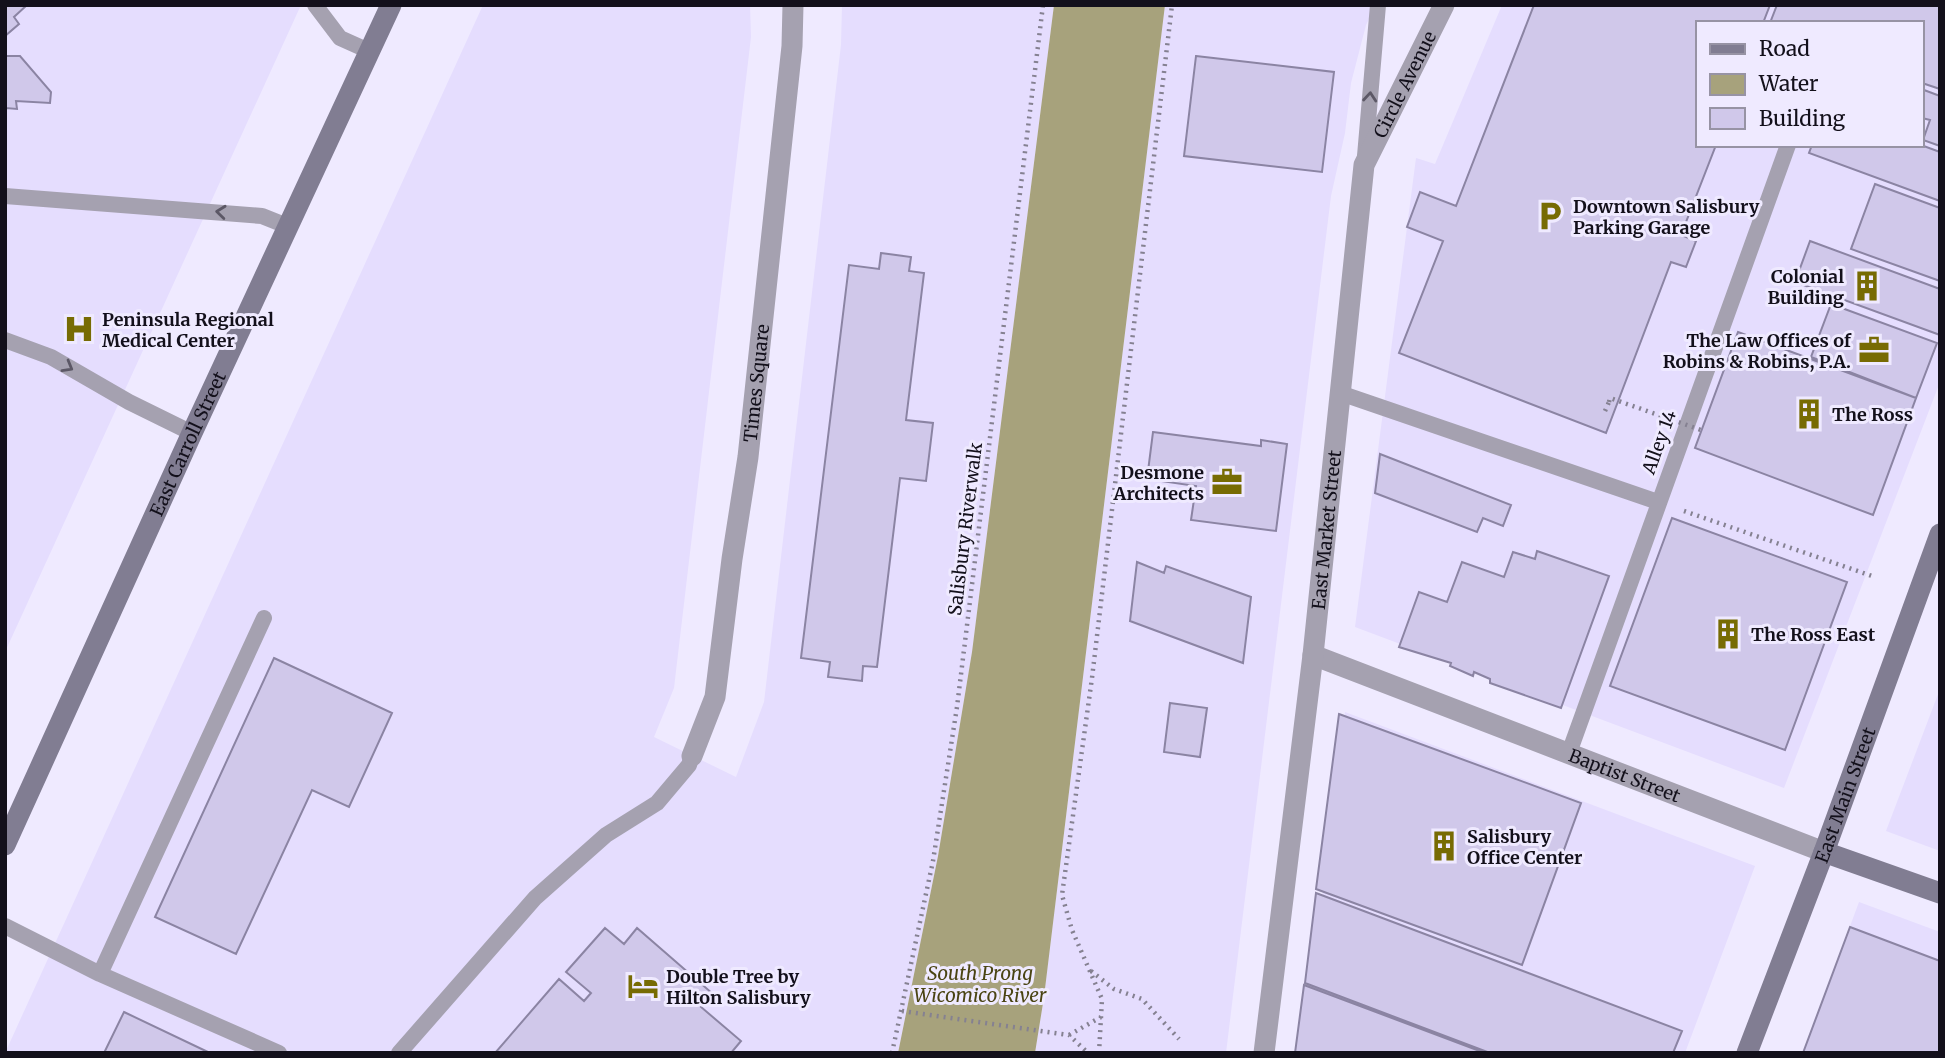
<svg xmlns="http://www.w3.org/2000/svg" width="1945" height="1058" viewBox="0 0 1945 1058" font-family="Merriweather,serif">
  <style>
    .built { fill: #e5ddfe; fill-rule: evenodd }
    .water { fill: #a7a27c }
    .building { fill: #d0c8ea; stroke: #8b84a3; stroke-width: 2 }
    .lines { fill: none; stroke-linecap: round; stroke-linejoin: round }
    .path { stroke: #858191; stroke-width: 4.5; stroke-dasharray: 2 5; stroke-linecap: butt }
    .lane { stroke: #a5a1b0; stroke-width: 16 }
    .street { stroke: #a5a1b0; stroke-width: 21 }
    .secondary { stroke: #817d92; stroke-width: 21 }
    .path-bridge { stroke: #858191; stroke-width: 4.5; stroke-dasharray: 2 5; stroke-linecap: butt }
    .oneway { stroke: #5c5866 }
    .labels { text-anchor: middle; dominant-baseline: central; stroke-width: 6; stroke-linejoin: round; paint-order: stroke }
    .street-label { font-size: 18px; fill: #13101b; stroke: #efeaff }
    .poi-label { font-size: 18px; font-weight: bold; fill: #13101b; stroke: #efeaff; text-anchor: start }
    .water-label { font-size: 19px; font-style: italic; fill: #4a4413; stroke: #efeaff }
  </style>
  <rect width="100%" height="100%" fill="#efeaff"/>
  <path class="built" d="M 5,5 L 301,5 L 5,652 Z
    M 483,5 L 750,5 L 751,37 L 674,688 L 654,737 L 736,777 L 764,702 L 841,45 L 842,5 L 1054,5 L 972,652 L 938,856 L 898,1053 L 5,1053 Z
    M 1165,5 L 1376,5 L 1366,25 L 1351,83 L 1345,133 L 1331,196 L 1226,1053 L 1035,1053 L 1044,997 Z
    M 1502,5 L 1940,5 L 1940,382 L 1784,788 L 1355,627 L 1416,158 L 1435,164 ZM 1698,23 L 1922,23 L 1922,145 L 1698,145 Z
    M 1940,689 L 1940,851 L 1886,831 Z
    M 1345,712 L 1755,866 L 1685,1053 L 1303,1053 Z
    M 1859,902 L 1940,932 L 1940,1053 L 1803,1053 Z"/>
  <path class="water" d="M 1054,5 L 1165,5 L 1044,997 L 1035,1053 L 898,1053 L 938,856 L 972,652 Z"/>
  <path class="building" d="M 5,5 L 27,5 L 14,17 L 19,24 L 5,36 Z
    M 1534,5 L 1770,5 L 1763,23 L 1698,23 L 1698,145 L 1716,145 L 1681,235 L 1696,241 L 1686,267 L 1671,262 L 1606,433 L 1399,353 L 1443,241 L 1407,227 L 1420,192 L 1456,206 Z
    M 1777,5 L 1940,5 L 1940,89 L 1922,83 L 1922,23 L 1770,23 Z
    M 5,56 L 20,56 L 51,92 L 50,103 L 16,101 L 17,109 L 6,108 L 5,118 Z
    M 1196,56 L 1334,72 L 1322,172 L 1184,156 Z
    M 1924,90 L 1940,96 L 1940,146 L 1923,140 L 1930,120 L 1922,118 Z
    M 1812,145 L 1921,145 L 1940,152 L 1940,201 L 1809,153 Z
    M 1875,184 L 1940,208 L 1940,281 L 1851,249 Z
    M 1810,241 L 1940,289 L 1940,335 L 1795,282 Z
    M 881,253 L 911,257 L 909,271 L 924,273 L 906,420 L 933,423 L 926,481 L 900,478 L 877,667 L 863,666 L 862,681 L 828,677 L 830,662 L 801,658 L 849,265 L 879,269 Z
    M 1831,304 L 1937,343 L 1916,398 L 1811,357 Z
    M 1738,332 L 1916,398 L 1873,515 L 1695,448 Z
    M 1153,432 L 1261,446 L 1261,440 L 1287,444 L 1276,531 L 1191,520 L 1196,486 L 1147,479 Z
    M 1380,454 L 1511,505 L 1503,526 L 1483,518 L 1477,532 L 1375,493 Z
    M 1672,518 L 1847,582 L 1785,750 L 1610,686 Z
    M 1537,551 L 1609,576 L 1561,708 L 1490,683 L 1490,679 L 1474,672 L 1473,676 L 1450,666 L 1451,663 L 1399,647 L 1419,592 L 1447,602 L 1462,562 L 1504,577 L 1513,552 L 1535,559 Z
    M 1137,562 L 1164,573 L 1166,566 L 1251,597 L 1243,663 L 1130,621 Z
    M 274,658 L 392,713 L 349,807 L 312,790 L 236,954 L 155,917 Z
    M 1170,703 L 1207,708 L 1200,757 L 1164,752 Z
    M 1339,714 L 1581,803 L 1522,965 L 1316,889 Z
    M 1316,893 L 1682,1031 L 1673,1053 L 1490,1053 L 1305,983 Z
    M 1850,927 L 1940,961 L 1940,1053 L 1803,1053 Z
    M 605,928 L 624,944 L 637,928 L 713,994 L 701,1007 L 741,1041 L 731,1053 L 495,1053 L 559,979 L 584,1001 L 591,993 L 566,972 Z
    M 1304,985 L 1485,1053 L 1295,1053 Z
    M 124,1012 L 210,1053 L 104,1053 Z"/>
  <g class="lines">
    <path class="path" d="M 1605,411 L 1609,402
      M 1684,511 L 1872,576
      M 1091,971 L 1114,989 L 1142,999 L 1179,1039
      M 902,1011 L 1069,1035 L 1088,1053
      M 1069,1035 L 1101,1017
      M 892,1053 L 933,861 L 957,707 L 1043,5
      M 1099,1053 L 1102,999 L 1072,930 L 1062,895 L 1092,678 L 1172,5"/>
    <path class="lane" d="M 315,5 L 340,38 L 369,51
      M 1365,156 L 1378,5
      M 5,196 L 262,216 L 287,226
      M 5,340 L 51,357 L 129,402 L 192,433
      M 1340,393 L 1658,502
      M 1569,753 L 1788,145
      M 5,926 L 100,974 L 279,1053
      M 100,974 L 264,618
      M 399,1053 L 535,898 L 606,835 L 657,803 L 689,765 L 692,756"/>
    <g class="street">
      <path id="s1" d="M 1313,655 L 1824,852"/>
      <path id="s2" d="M 692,756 L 715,697 L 732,559 L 748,457 L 792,46 L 793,5"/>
      <path id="s3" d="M 1264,1053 L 1313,655 L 1364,165 L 1444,5"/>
    </g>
    <g class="secondary">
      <path id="s4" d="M 5,845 L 192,433 L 391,5"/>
      <path d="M 1824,852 L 1940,893"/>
      <path id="s5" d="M 1747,1053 L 1824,852 L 1940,534"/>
    </g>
    <path class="path-bridge" d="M 1609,402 L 1610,398 L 1701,430"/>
  </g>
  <defs><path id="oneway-chevron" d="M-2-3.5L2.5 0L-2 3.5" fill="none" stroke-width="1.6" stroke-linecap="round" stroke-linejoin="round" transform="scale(1.75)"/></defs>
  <g class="oneway">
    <use href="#oneway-chevron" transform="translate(1370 97) rotate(-85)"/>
    <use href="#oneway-chevron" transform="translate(221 212) rotate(-174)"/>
    <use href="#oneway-chevron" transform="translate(68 367) rotate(30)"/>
  </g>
  <defs>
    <g id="parking-bare" transform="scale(2.415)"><path d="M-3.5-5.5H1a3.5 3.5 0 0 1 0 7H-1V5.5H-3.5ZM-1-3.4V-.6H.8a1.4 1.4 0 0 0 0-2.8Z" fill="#776b03" stroke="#efeaff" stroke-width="2.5" paint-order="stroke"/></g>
    <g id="building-bare" transform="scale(2.415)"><path d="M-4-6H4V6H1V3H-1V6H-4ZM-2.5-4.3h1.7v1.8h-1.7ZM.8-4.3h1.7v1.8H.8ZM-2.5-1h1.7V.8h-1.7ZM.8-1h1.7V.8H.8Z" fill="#776b03" stroke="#efeaff" stroke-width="2.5" paint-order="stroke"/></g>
    <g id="hospital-bare" transform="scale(2.415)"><path d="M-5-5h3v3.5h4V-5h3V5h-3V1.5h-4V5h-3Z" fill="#776b03" stroke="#efeaff" stroke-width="2.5" paint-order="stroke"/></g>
    <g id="office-bare" transform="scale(2.415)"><path d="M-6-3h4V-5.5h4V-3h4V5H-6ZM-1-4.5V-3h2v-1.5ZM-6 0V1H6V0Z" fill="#776b03" stroke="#efeaff" stroke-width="2.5" paint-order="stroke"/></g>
    <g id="hotel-bare" transform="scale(2.415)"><path d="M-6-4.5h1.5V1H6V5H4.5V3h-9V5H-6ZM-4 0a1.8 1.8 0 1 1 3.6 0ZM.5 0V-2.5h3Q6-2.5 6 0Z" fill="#776b03" stroke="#efeaff" stroke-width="2.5" paint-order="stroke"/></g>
  </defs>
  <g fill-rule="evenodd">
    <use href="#parking-bare" x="1550" y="216"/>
    <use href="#building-bare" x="1867" y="286"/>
    <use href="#hospital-bare" x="79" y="329"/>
    <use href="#office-bare" x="1874" y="350"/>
    <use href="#building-bare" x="1809" y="414"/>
    <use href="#office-bare" x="1227" y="482"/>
    <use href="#building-bare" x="1728" y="634"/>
    <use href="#building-bare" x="1444" y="846"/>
    <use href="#hotel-bare" x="643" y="986"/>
  </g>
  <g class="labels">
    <g class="street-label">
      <text stroke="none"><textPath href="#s3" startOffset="984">Circle Avenue</textPath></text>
      <text stroke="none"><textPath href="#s2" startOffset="380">Times Square</textPath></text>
      <text transform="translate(1659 442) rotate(-70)">Alley 14</text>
      <text stroke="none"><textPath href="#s4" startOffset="441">East Carroll Street</textPath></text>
      <text transform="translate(965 529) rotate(-83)">Salisbury Riverwalk</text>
      <text stroke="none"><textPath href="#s3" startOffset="527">East Market Street</textPath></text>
      <text stroke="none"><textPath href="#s1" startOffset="334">Baptist Street</textPath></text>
      <text stroke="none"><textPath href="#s5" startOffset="276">East Main Street</textPath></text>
    </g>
    <g class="poi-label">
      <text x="1573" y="206">Downtown Salisbury<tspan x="1573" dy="21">Parking Garage</tspan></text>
      <text x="1844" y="276" text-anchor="end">Colonial<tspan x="1844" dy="21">Building</tspan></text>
      <text x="102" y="319">Peninsula Regional<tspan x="102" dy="21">Medical Center</tspan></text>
      <text x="1851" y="340" text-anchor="end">The Law Offices of<tspan x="1851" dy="21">Robins &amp; Robins, P.A.</tspan></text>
      <text x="1832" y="414">The Ross</text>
      <text x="1204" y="472" text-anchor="end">Desmone<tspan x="1204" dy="21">Architects</tspan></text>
      <text x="1751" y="634">The Ross East</text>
      <text x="1467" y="836">Salisbury<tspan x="1467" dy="21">Office Center</tspan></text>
      <text x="666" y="976">Double Tree by<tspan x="666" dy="21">Hilton Salisbury</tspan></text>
    </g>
    <g class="water-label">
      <text x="980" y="973">South Prong<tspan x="980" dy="22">Wicomico River</tspan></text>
    </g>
  </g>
  <rect width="1945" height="1058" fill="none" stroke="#13101b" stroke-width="14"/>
  <rect x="1696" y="21" width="228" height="126" fill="#efeaff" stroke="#9793a4" stroke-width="2"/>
  <rect x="1710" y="44" width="35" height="10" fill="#817d92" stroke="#9793a4" stroke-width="2"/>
  <text x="1759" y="56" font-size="21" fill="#13101b">Road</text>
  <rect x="1710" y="74" width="35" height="21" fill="#a7a27c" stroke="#9793a4" stroke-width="2"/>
  <text x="1759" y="91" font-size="21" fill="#13101b">Water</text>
  <rect x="1710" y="108" width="35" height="21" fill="#d0c8ea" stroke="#9793a4" stroke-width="2"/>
  <text x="1759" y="126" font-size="21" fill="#13101b">Building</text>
</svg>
